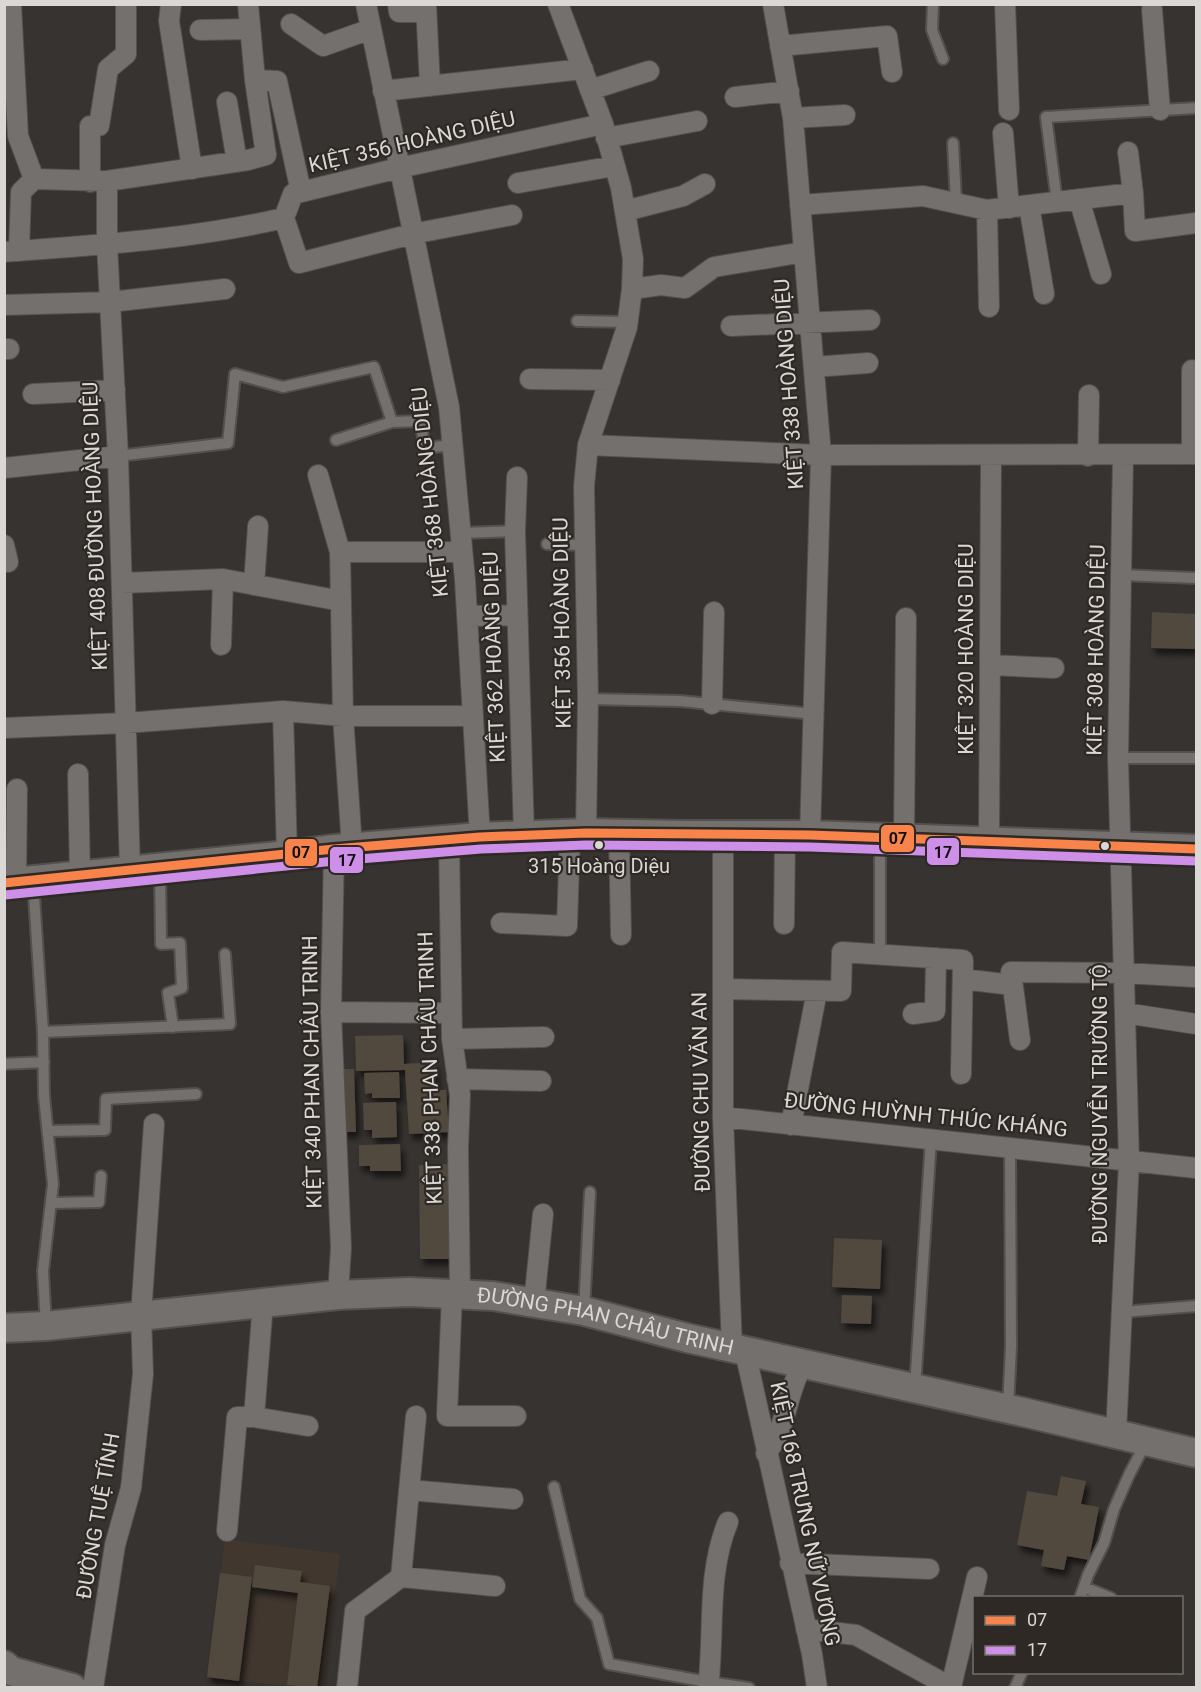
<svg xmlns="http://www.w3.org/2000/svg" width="1201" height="1692" viewBox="0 0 1201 1692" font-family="Roboto,sans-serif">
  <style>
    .built { fill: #41372f }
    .building { fill: #51483e; filter: url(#shadow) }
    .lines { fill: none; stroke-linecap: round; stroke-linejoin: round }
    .lane-casing { stroke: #53504d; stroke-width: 14 }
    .street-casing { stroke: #53504d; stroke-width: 22 }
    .secondary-casing { stroke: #53504d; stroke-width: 32 }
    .lane { stroke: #73706e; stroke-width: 10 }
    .street { stroke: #73706e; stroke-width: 20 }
    .secondary { stroke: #73706e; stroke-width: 28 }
    .bus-1-casing { stroke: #2e2924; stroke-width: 14 }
    .bus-2-casing { stroke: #2e2924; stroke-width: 14 }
    .bus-1 { stroke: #f8844c; stroke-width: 9 }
    .bus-2 { stroke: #ce8fe9; stroke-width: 9 }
    .bus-dot { fill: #dbd7d4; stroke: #2e2924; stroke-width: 2 }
    .labels { text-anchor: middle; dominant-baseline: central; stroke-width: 4.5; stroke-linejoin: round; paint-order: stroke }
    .bus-label { font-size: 20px; fill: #dbd7d4; stroke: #2e2924 }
    .street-label { font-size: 21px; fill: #dbd7d4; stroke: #2e2924 }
    .line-badge { stroke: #2e2924; stroke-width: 2 }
    .pale-badge-label { font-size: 16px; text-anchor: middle; font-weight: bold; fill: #111 }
  </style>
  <defs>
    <filter id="shadow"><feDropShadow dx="3.5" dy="6" stdDeviation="3" flood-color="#0009"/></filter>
  </defs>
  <rect width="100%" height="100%" fill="#363330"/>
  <path class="built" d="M 225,1539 L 340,1554 L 323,1687 L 294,1687 L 208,1677 Z"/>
  <path class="building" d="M 1152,612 L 1196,614 L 1195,649 L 1151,648 Z
    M 403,1035 L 404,1064 L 435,1062 L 436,1090 L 446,1090 L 449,1132 L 409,1134 L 405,1070 L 356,1071 L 355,1036 Z
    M 340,1069 L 354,1069 L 356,1132 L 342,1132 Z
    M 399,1072 L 400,1098 L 372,1098 L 372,1093 L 365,1094 L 364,1073 Z
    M 396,1102 L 397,1137 L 372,1138 L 372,1130 L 364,1130 L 363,1103 Z
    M 400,1144 L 401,1171 L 370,1171 L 370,1166 L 359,1166 L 359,1145 Z
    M 450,1164 L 451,1259 L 420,1259 L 419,1165 Z
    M 834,1238 L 882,1240 L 880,1289 L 832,1287 Z
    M 842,1295 L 872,1296 L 871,1324 L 841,1323 Z
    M 1061,1476 L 1086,1481 L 1081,1504 L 1099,1507 L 1089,1560 L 1067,1556 L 1064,1570 L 1041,1566 L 1044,1550 L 1017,1545 L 1027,1491 L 1057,1496 Z
    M 255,1565 L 302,1571 L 300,1582 L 330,1586 L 317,1688 L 287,1685 L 298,1593 L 252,1587 Z
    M 220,1573 L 252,1577 L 239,1681 L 207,1677 Z"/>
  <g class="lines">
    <g class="lane-casing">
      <path id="lane" d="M 933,4 L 932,30 L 943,59
        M 953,143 L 956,202
        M 1057,202 L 1046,117 L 1196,108
        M 577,321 L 627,322
        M 392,422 L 420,421 L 425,448 L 453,445
        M 118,456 L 228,443 L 235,374 L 283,387 L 374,367 L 392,422 L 336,440
        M 461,533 L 515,531
        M 547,544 L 585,545
        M 1121,575 L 1196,578
        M 588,699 L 680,701 L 814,714
        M 1118,758 L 1196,758
        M 160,868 L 161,944 L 180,943 L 182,988 L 168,993 L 173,1027
        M 33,881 L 43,1032 L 44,1096 L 53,1184 L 43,1271 L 46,1326
        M 880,955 L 880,838
        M 43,1032 L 230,1024 L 225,954
        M 4,1064 L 44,1062
        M 48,1131 L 105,1130 L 106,1099 L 196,1094
        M 51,1203 L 99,1202 L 101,1176
        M 584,1311 L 590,1192
        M 1122,1312 L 1196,1306
        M 915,1388 L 931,1139
        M 1008,1409 L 1011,1346 L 1010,1148
        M 554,1487 L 580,1599 L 597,1618 L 609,1664 L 708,1682 L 749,1688
        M 1084,1587 L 1111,1598
        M 1080,1598 L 1088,1575 L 1104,1543 L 1114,1509 L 1129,1475 L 1146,1442
        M 1015,1688 L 1022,1672"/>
    </g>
    <g class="street-casing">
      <path id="street" d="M 11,4 L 18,136 L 34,179
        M 171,4 L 169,21 L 192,169
        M 366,4 L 449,407 L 465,580 L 480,837
        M 398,4 L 399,12 L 425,12
        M 426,4 L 430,86
        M 558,4 L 603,124 L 621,188 L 633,259 L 632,289 L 627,327 L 588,445 L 584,486 L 588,699 L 586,833
        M 773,4 L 793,118 L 821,455 L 810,835
        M 1005,4 L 1009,110
        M 1152,10 L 1160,110
        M 291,24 L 323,46 L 371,29
        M 200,30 L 250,29
        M 780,46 L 887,36 L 892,72
        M 255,80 L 277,81 L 301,192
        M 590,90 L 649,71
        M 383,91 L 583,69
        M 735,97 L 789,91
        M 227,102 L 237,162
        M 793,118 L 845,115
        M 1003,133 L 1009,208
        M 606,138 L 697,121
        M 107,181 L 107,244 L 118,456 L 130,870
        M 90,182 L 90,126 L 99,126 L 108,69 L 126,54 L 126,4
        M 518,183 L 614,166
        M 1133,193 L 1135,231 L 1196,223
        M 1079,199 L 1101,274
        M 800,205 L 923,196 L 987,210 L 1133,193 L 1128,152
        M 1029,205 L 1044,294
        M 987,210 L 989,307
        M 625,211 L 683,196 L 705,184
        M 284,218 L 299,263 L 412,234 L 512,215
        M 19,251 L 21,192 L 34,179 L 107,181 L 248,160 L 266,155 L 255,80 L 248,4
        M 4,252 C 98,245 193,239 284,218 L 293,194 L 399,168 L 603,124
        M 632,289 L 661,285 L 685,288 L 714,267 L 804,252
        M 4,305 L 110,302 L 225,289
        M 731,326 L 870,320
        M 4,349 L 9,349
        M 814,367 L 868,363
        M 1192,370 L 1192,454
        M 530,379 L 610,380
        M 33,394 L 115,390
        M 588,445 L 821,455 L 1196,454
        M 1088,456 L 1089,395
        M 4,468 L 118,456
        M 318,475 L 340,552 L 343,716 L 352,847
        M 517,477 L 515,531 L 524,835
        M 4,545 L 8,562
        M 340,552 L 462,552
        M 122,583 L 223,579
        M 254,585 L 258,526
        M 467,616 L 517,615
        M 221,645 L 223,579 L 341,601
        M 990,665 L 1054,668
        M 712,704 L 714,612
        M 283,711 L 287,855
        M 4,728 L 126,723 L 283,711 L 343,716 L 473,716
        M 78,774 L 80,875
        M 619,834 L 621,935
        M 723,835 L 723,1117 L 732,1348
        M 904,838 L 906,618
        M 449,840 L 452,1039 L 460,1095 L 458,1148 L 460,1294
        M 989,841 L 991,456
        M 334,849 L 331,1012 L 341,1248 L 338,1295
        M 16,881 L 17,789
        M 501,923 L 567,926 L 570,834
        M 784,924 L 785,835
        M 963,979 L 1012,985
        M 723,989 L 841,991 L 842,952 L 963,960 L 961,1074
        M 331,1012 L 451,1013
        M 1125,1013 L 1196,1024
        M 913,1014 L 935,1011 L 936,958
        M 452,1039 L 544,1037
        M 1020,1040 L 1011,972 L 1124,973 L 1196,977
        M 457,1079 L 541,1081
        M 723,1117 L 1196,1168
        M 791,1125 L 817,991
        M 452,1294 L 447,1416 L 516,1416
        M 534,1303 L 543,1214
        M 745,1351 L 812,1654 L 817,1688
        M 254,1417 L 263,1303
        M 1116,1434 L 1129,1161 L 1118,758 L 1123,455
        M 766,1453 C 788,1427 786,1392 803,1364
        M 409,1490 L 513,1499
        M 227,1531 L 237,1417 L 254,1417 L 308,1426
        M 790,1563 L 929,1569
        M 401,1577 L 495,1586
        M 806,1629 L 856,1635 L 952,1688
        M 951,1687 L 977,1577
        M 93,1688 L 115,1545 L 131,1488 L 143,1374 L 141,1315 L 154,1124
        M 347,1688 L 355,1611 L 401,1577 L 416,1416
        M 708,1688 C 715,1633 706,1575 728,1522"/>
    </g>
    <g class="secondary-casing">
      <g id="secondary">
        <path d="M 4,883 L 287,855 L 334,849 L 480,837 L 586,833 L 685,835 L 810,835 L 1196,849"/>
        <path id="s1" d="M 4,1328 L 46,1326 L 338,1295 L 409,1292 L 493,1296 L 584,1311 L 687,1338 L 1027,1413 L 1196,1453"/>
        <path d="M 4,1665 L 11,1671 L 72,1688"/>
      </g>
    </g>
    <use href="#lane" class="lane"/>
    <use href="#street" class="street"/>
    <use href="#secondary" class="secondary"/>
    <g class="bus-1-casing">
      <path id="bus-1" d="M 4,883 L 334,849 L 480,837 L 586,833 L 810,835 L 1196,849"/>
    </g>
    <g class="bus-2-casing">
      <path id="bus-2" d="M 5,895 L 335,861 L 481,849 L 586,845 L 810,847 L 1196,861"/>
    </g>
    <use href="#bus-1" class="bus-1"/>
    <use href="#bus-2" class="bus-2"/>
  </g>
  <g class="bus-dot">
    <circle cx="599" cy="845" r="5"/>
    <circle cx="1105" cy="846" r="5"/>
  </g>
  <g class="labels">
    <g class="bus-label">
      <text x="599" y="866">315 Hoàng Diệu</text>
    </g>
    <g class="street-label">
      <text transform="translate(412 142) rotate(-13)">KIỆT 356 HOÀNG DIỆU</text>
      <text transform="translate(789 384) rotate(-94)">KIỆT 338 HOÀNG DIỆU</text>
      <text transform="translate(430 492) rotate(-96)">KIỆT 368 HOÀNG DIỆU</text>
      <text transform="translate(95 526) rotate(-92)">KIỆT 408 ĐƯỜNG HOÀNG DIỆU</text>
      <text transform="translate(562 623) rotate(-91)">KIỆT 356 HOÀNG DIỆU</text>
      <text transform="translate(966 649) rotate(-90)">KIỆT 320 HOÀNG DIỆU</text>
      <text transform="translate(1096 650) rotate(-89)">KIỆT 308 HOÀNG DIỆU</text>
      <text transform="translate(494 657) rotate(-92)">KIỆT 362 HOÀNG DIỆU</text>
      <text transform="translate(430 1068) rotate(-92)">KIỆT 338 PHAN CHÂU TRINH</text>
      <text transform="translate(312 1072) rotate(-91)">KIỆT 340 PHAN CHÂU TRINH</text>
      <text transform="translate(701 1092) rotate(-91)">ĐƯỜNG CHU VĂN AN</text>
      <text transform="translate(1100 1104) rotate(-90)">ĐƯỜNG NGUYỄN TRƯỜNG TỘ</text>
      <text transform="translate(926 1115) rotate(6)">ĐƯỜNG HUỲNH THÚC KHÁNG</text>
      <text stroke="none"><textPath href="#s1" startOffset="606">ĐƯỜNG PHAN CHÂU TRINH</textPath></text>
      <text transform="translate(805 1514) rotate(78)">KIỆT 168 TRƯNG NỮ VƯƠNG</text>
      <text transform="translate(98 1516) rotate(-80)">ĐƯỜNG TUỆ TĨNH</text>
    </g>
  </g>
  <g class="line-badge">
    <rect x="880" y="824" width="35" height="29" rx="6" fill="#f8844c"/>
    <rect x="926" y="837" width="34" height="29" rx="6" fill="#ce8fe9"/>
    <rect x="284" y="838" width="34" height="29" rx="6" fill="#f8844c"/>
    <rect x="329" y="846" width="35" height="28" rx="6" fill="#ce8fe9"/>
  </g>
  <g class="pale-badge-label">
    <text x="898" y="844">07</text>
    <text x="943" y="858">17</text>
    <text x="301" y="858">07</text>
    <text x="347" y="866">17</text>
  </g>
  <rect width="1201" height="1692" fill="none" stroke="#dbd7d4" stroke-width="12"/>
  <rect x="973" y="1596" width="210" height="78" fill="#2e2924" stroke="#736f6a" stroke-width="1.5"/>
  <rect x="985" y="1616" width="30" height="9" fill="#f8844c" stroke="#736f6a" stroke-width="1.5"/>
  <text x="1027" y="1626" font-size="18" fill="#dbd7d4">07</text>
  <rect x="985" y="1646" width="30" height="9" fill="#ce8fe9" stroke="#736f6a" stroke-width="1.5"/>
  <text x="1027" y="1656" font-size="18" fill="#dbd7d4">17</text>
</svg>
